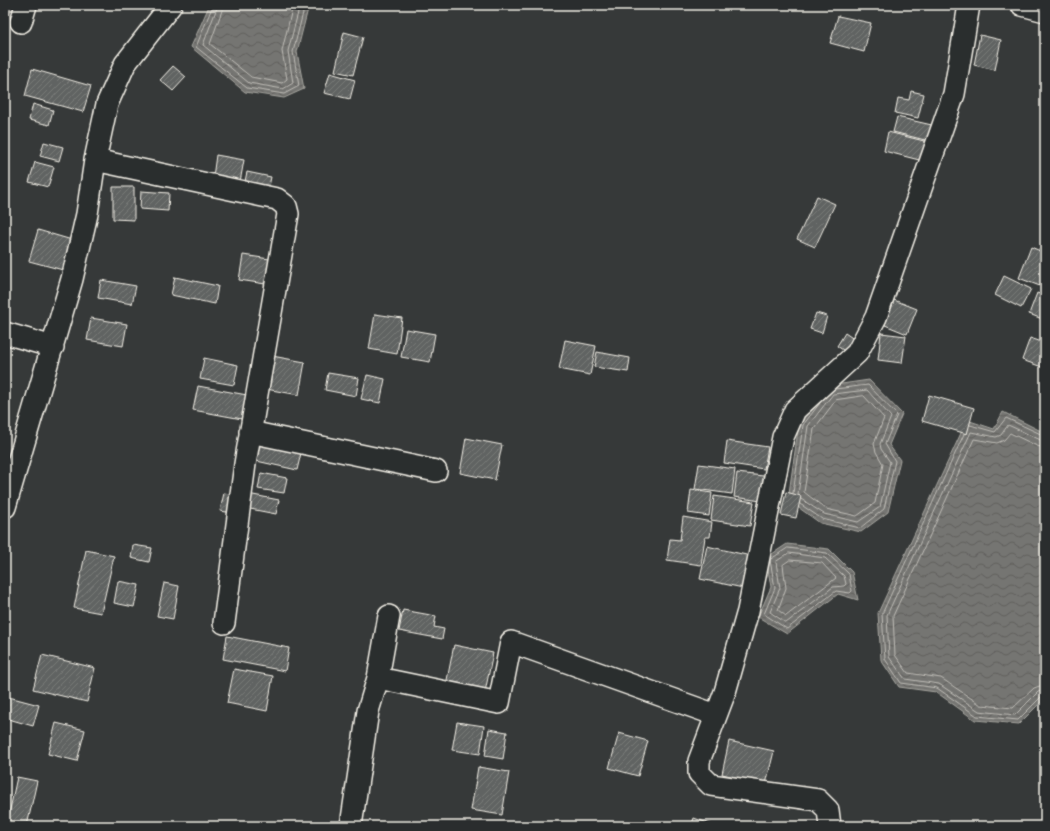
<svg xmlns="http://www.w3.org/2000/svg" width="1050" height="831" viewBox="0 0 1050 831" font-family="'Comic Neue',sans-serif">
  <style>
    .water { fill: url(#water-waves); stroke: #a8a7a1 }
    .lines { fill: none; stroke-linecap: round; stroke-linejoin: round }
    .shore { stroke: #c1bfb9; stroke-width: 1 }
    .building { fill: url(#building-hatch); stroke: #f4f1e8 }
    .minor-casing { stroke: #f4f1e8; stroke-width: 24 }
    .minor { stroke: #2a2d2e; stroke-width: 21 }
  </style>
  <defs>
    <pattern id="water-waves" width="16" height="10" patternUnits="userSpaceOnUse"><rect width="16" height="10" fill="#757572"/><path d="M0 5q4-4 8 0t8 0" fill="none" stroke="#5f5e5c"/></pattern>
    <pattern id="building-hatch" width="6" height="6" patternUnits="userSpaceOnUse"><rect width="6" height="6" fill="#616362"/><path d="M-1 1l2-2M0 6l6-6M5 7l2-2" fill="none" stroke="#787a78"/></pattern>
  </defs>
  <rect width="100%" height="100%" fill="#363939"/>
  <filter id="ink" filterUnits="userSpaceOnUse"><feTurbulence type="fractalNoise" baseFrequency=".025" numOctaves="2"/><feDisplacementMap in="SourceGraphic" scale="8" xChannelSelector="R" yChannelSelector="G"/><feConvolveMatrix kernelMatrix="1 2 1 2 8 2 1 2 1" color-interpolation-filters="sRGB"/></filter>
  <g filter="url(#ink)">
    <path class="water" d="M 226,5 L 309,5 L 297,52 L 304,89 L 284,98 L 245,92 L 191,47 L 209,6 Z
      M 869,380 L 902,414 L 889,445 L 900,460 L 888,512 L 861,532 L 820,523 L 788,500 L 799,423 L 828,386 Z
      M 1003,412 L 1045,433 L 1045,698 L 1019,724 L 975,720 L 936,692 L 899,687 L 881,660 L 878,613 L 967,420 L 994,429 Z
      M 787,544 L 829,549 L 852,572 L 858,600 L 838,594 L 787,634 L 758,617 L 771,587 L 766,558 Z"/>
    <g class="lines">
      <path class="shore" d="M 213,5 L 196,47 L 247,88 L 284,94 L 299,86 L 293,52 L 305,5
        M 218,5 L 203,45 L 249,83 L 283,89 L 293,83 L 288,51 L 300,5
        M 224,5 L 210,44 L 251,77 L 282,83 L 287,79 L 282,51 L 293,5
        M 864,396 L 884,418 L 874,444 L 876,452 L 883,464 L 875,503 L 857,516 L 826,509 L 804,492 L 814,429 L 836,400 Z
        M 970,425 L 995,432 L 1006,418 L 1045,436
        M 964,434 L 882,614 L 885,659 L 901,683 L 937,688 L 977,716 L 1018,720 L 1041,697 L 1045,695
        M 1045,442 L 1008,425 L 1001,435 L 996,437 L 971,432 L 887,615 L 889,657 L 905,679 L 939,684 L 979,711 L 1015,715 L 1038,692 L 1045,690
        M 1045,448 L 1037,446 L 1010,433 L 1004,440 L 997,443 L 974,439 L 893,616 L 895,655 L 908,673 L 941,678 L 981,705 L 1013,708 L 1034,688 L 1045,684
        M 793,493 L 803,425 L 820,403
        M 798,494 L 808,426 L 833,394 L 867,390 L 891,417 L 880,444 L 881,449 L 890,462 L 880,507 L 858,522 L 824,514 L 801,499
        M 800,504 L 822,519 L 860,528 L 884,509 L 895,461 L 885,444 L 897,415 L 868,385 L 835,389
        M 788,548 L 827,553 L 849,574 L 852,591 L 850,593 L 836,591 L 787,629 L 764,614 L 775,588 L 770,560 Z
        M 789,553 L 825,558 L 844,576 L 846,584 L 844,586 L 833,587 L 786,623 L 770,612 L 780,588 L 776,562 Z
        M 790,560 L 822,563 L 836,578 L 786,616 L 778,610 L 786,588 L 783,565 Z"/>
    </g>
    <path class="building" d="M 838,16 L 871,23 L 864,52 L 830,43 Z
      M 344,32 L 363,37 L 353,75 L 335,71 Z
      M 980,35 L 1001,40 L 995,70 L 974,65 Z
      M 173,66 L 186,77 L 173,91 L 160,80 Z
      M 32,69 L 91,86 L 83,112 L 25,96 Z
      M 330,73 L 355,80 L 350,99 L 324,93 Z
      M 911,91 L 924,94 L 918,118 L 895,113 L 898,98 L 909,100 Z
      M 33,104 L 53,110 L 49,125 L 29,120 Z
      M 897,117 L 936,126 L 933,142 L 893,132 Z
      M 888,132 L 932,143 L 927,162 L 884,151 Z
      M 44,142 L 63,147 L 59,161 L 40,156 Z
      M 216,155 L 244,160 L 240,182 L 213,177 Z
      M 35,162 L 54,167 L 48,187 L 29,182 Z
      M 247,172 L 271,177 L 268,191 L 244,186 Z
      M 113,187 L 134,187 L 134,220 L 113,219 Z
      M 141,191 L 169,193 L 168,211 L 140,209 Z
      M 817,196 L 835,204 L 815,247 L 797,239 Z
      M 38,230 L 72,240 L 63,270 L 29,261 Z
      M 1031,247 L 1045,253 L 1045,288 L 1019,278 Z
      M 243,255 L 276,260 L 272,285 L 239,280 Z
      M 1004,276 L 1031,289 L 1021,308 L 995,295 Z
      M 175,277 L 218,286 L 215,304 L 171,295 Z
      M 101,280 L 136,286 L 132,304 L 98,298 Z
      M 1037,293 L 1045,296 L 1045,320 L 1029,314 Z
      M 894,300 L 917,309 L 907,334 L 885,325 Z
      M 816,313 L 827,316 L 822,333 L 810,329 Z
      M 375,314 L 402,318 L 397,354 L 369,349 Z
      M 91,318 L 127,324 L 123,346 L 87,340 Z
      M 406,329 L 435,334 L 430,362 L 401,357 Z
      M 845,333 L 861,344 L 852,356 L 837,346 Z
      M 881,333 L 906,336 L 902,363 L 878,360 Z
      M 1030,338 L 1045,343 L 1045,368 L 1022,360 Z
      M 565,340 L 596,346 L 590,375 L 559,369 Z
      M 597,352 L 630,358 L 628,372 L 594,367 Z
      M 272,356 L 305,362 L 299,395 L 266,389 Z
      M 204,358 L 238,365 L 234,385 L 200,379 Z
      M 328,373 L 359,378 L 356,396 L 325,390 Z
      M 367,375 L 385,379 L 380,403 L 361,399 Z
      M 198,386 L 247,395 L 242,419 L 193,410 Z
      M 929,395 L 974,408 L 967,434 L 922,421 Z
      M 466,438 L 502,445 L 495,480 L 460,473 Z
      M 256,439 L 302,449 L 297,470 L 252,460 Z
      M 727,441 L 768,447 L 764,469 L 724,463 Z
      M 699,464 L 735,469 L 732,494 L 695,489 Z
      M 261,473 L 287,478 L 284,493 L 258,489 Z
      M 737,473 L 772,477 L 768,502 L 734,497 Z
      M 691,490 L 712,493 L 709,516 L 688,513 Z
      M 786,492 L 801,496 L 796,518 L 781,515 Z
      M 224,493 L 236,495 L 233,513 L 220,511 Z
      M 248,494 L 279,500 L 276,514 L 245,508 Z
      M 714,496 L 754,502 L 750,526 L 711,520 Z
      M 683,517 L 712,522 L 710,537 L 705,537 L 701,565 L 667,560 L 670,539 L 680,540 Z
      M 133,545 L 152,548 L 149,562 L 131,558 Z
      M 707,546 L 755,557 L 748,589 L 700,579 Z
      M 86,550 L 114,556 L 101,613 L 74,608 Z
      M 118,581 L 139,585 L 134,607 L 114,603 Z
      M 164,583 L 179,586 L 173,619 L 157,616 Z
      M 403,610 L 436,616 L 434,627 L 444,629 L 442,639 L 399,631 Z
      M 227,636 L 289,648 L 285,671 L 223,659 Z
      M 454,645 L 493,653 L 485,692 L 446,685 Z
      M 42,655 L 95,668 L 87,702 L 33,689 Z
      M 234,669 L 273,676 L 267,711 L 227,703 Z
      M 5,696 L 39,705 L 33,726 L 5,718 Z
      M 457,722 L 484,726 L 480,754 L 452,750 Z
      M 56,723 L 85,730 L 77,761 L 48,754 Z
      M 489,729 L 507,732 L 503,759 L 485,756 Z
      M 619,733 L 648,741 L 638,776 L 609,768 Z
      M 729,741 L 774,751 L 766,784 L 722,774 Z
      M 478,767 L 509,772 L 502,815 L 471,810 Z
      M 17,777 L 37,781 L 27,826 L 5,826 L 5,813 L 9,814 Z
      M 694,818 L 716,826 L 691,826 Z"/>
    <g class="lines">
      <g class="minor-casing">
        <path id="minor" d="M 1022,5 L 1045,11
          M 21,22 L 26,5
          M 95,160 L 258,195 L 277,199 L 286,206 L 288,214 L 245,464 L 224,623
          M 5,333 L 53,347
          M 250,432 L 436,471
          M 5,507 L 72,279 L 87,214 L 95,160 L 107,104 L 125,64 L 171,5
          M 378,678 L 499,703 L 511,642 L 716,715
          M 351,826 L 368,711 L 378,678 L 389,616
          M 830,826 L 828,810 L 818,800 L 711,785 L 699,773 L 699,761 L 725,692 L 748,611 L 783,437 L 795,410 L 857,353 L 876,317 L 954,94 L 969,5"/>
      </g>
      <use href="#minor" class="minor"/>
    </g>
  </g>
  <rect width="1050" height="831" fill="none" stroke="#2a2d2e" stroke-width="20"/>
  <rect x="10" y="10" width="1030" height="811" fill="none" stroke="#f4f1e8" stroke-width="1.5" filter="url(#ink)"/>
</svg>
